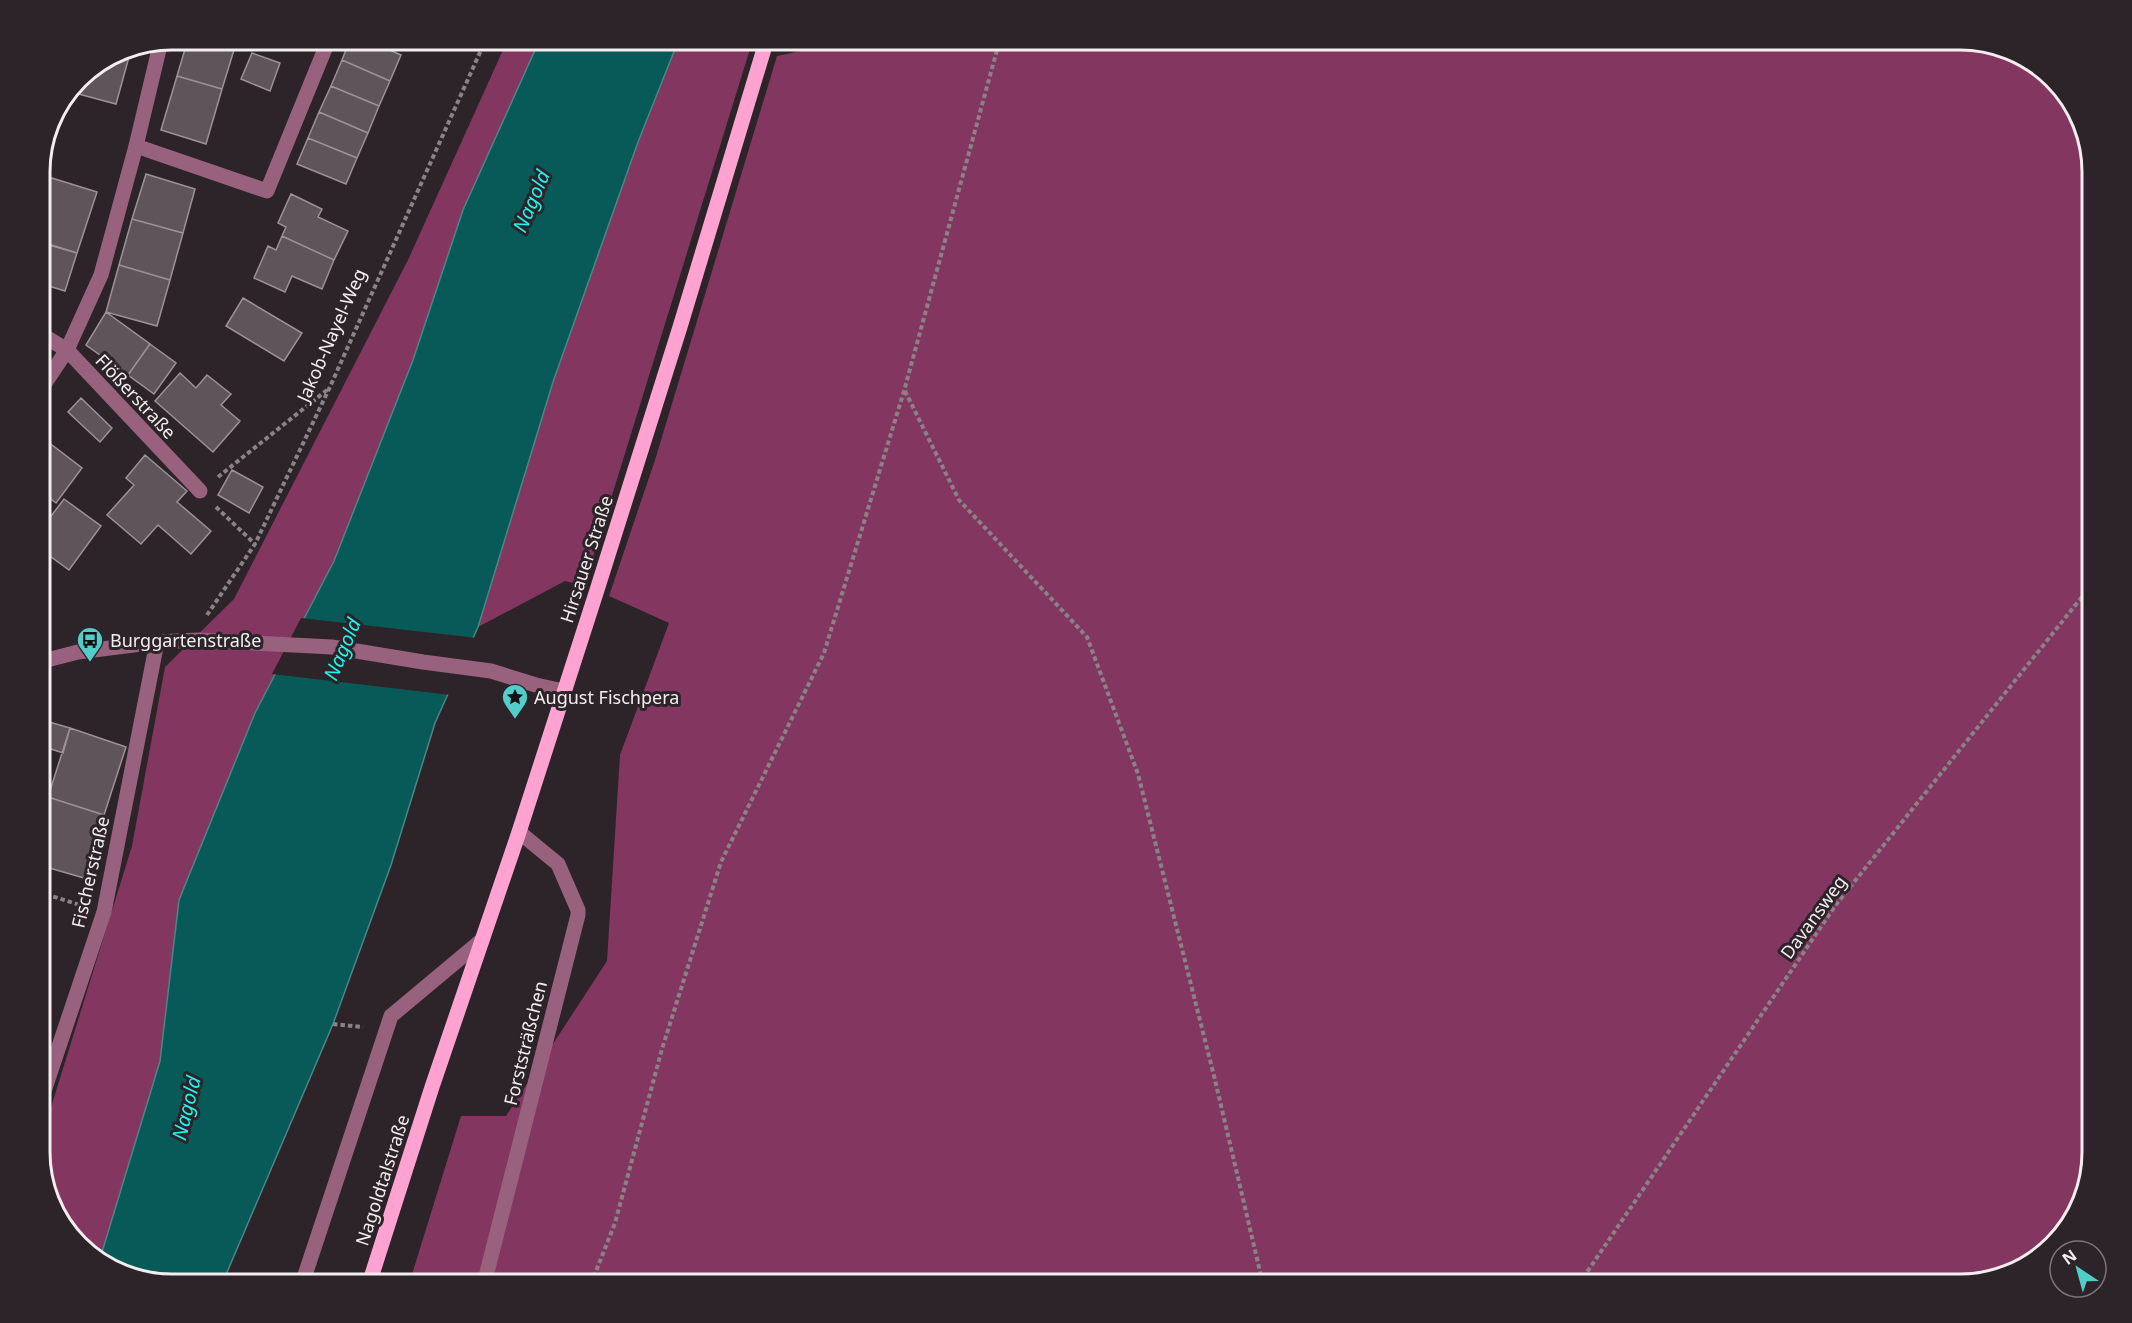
<svg xmlns="http://www.w3.org/2000/svg" width="2132" height="1323" viewBox="0 0 2132 1323" font-family="'Noto Sans',sans-serif">
  <style>
    .forest { fill: #833660 }
    .water { fill: #075a58; stroke: #4e8685; stroke-width: 1.5 }
    .pier { fill: #2c2428 }
    .building { fill: #5e5459; stroke: #9c9297; stroke-width: 1.5 }
    .lines { fill: none; stroke-linecap: round; stroke-linejoin: round }
    .path { stroke: #8a8386; stroke-width: 4; stroke-dasharray: 4.5 3; stroke-linecap: butt }
    .minor { stroke: #98617d; stroke-width: 15 }
    .major { stroke: #fea3d1; stroke-width: 15 }
    .labels { text-anchor: middle; dominant-baseline: central; stroke-width: 6; stroke-linejoin: round; paint-order: stroke }
    .street-label { font-size: 18px; fill: #f3edef; stroke: #2c2428 }
    .poi-label { font-size: 18px; fill: #f3edef; stroke: #2c2428; text-anchor: start }
    .water-label { font-size: 20px; font-style: italic; fill: #1ef5f0; stroke: #2c2428 }
    .rim { fill: none; stroke: #f3edef; stroke-width: 3 }
  </style>
  <rect width="100%" height="100%" fill="#2c2428"/>
  <path class="forest" d="M 508,39 L 540,39 L 463,210 L 413,360 L 334,561 L 255,713 L 179,900 L 160,1061 L 99,1262 L 57,1217 L 39,1159 L 39,1146 L 132,846 L 165,667 L 234,599 L 408,260 Z
    M 679,39 L 735,39 L 733,46 L 750,49 L 584,586 L 565,581 L 478,627 L 553,382 L 638,142 Z
    M 822,39 L 1960,39 L 2034,61 L 2075,106 L 2093,172 L 2093,1151 L 2071,1225 L 2026,1266 L 1960,1284 L 409,1284 L 461,1116 L 506,1116 L 607,961 L 620,755 L 669,623 L 609,596 L 655,460 L 777,56 L 819,47 Z"/>
  <path class="water" d="M 540,39 L 679,39 L 638,142 L 553,382 L 478,627 L 435,723 L 391,865 L 333,1024 L 222,1284 L 172,1284 L 99,1262 L 160,1061 L 179,900 L 255,713 L 334,561 L 413,360 L 463,210 Z"/>
  <path class="pier" d="M 301,618 L 477,638 L 451,695 L 272,674 Z"/>
  <path class="building" d="M 188,39 L 196,39 L 234,50 L 222,89 L 177,76 Z
    M 196,39 L 237,39 L 234,50 Z
    M 350,39 L 364,39 L 401,55 L 390,81 L 342,60 Z
    M 132,47 L 129,57 L 115,53 L 121,49 Z
    M 115,53 L 129,57 L 116,104 L 71,92 L 78,78 Z
    M 252,53 L 280,63 L 270,91 L 241,79 Z
    M 342,60 L 390,81 L 379,106 L 331,86 Z
    M 177,76 L 222,89 L 206,144 L 161,130 Z
    M 331,86 L 379,106 L 368,133 L 319,112 Z
    M 319,112 L 368,133 L 357,158 L 308,138 Z
    M 308,138 L 357,158 L 346,184 L 297,164 Z
    M 39,174 L 97,192 L 77,253 L 39,241 Z
    M 146,174 L 195,189 L 183,233 L 132,219 Z
    M 291,194 L 322,209 L 318,217 L 348,231 L 334,260 L 282,236 L 286,227 L 278,223 Z
    M 132,219 L 183,233 L 170,280 L 119,265 Z
    M 282,236 L 334,260 L 322,289 L 292,276 L 285,292 L 254,278 L 268,246 L 276,250 Z
    M 49,245 L 77,253 L 65,291 L 39,283 L 39,276 Z
    M 119,265 L 170,280 L 157,326 L 106,312 Z
    M 243,298 L 302,333 L 284,361 L 226,326 Z
    M 106,312 L 150,344 L 128,375 L 86,345 Z
    M 150,344 L 176,363 L 154,394 L 128,375 Z
    M 180,373 L 196,388 L 207,375 L 231,394 L 221,405 L 240,421 L 213,452 L 155,401 Z
    M 81,398 L 112,428 L 100,442 L 68,412 Z
    M 39,435 L 82,468 L 56,503 L 39,490 Z
    M 145,455 L 187,491 L 177,502 L 211,531 L 191,554 L 158,525 L 141,544 L 107,515 L 134,485 L 126,478 Z
    M 232,470 L 263,487 L 249,513 L 218,495 Z
    M 64,499 L 101,526 L 69,570 L 39,548 L 39,532 Z
    M 39,719 L 70,728 L 63,753 L 39,745 Z
    M 70,728 L 126,747 L 104,815 L 48,797 Z
    M 48,797 L 104,815 L 84,878 L 39,865 L 39,827 Z"/>
  <g class="lines">
    <path class="path" d="M 905,391 L 959,500 L 1087,637 L 1138,774 L 1215,1080 L 1263,1284
      M 218,477 L 327,390
      M 216,507 L 255,544
      M 207,615 L 255,544 L 329,389 L 486,39
      M 39,892 L 80,905
      M 333,1024 L 363,1027
      M 591,1284 L 615,1223 L 662,1049 L 721,862 L 824,653 L 904,391 L 1000,39
      M 1579,1284 L 1835,906 L 2093,583"/>
    <path class="minor" d="M 136,146 L 267,191 L 329,39
      M 39,333 L 67,350 L 200,491
      M 39,392 L 67,350 L 101,275 L 136,146 L 161,41
      M 39,662 L 78,652 L 157,642 L 199,640 L 332,647 L 423,662 L 491,671 L 536,685 L 564,691
      M 39,1106 L 104,912 L 157,642
      M 302,1284 L 391,1016 L 482,940
      M 484,1284 L 578,915 L 578,910 L 558,864 L 519,832"/>
    <path class="major" d="M 369,1284 L 432,1087 L 519,832 L 597,590 L 680,327 L 767,39"/>
  </g>
  <defs>
    <g id="bus-pin" transform="scale(1.35)"><path d="M0 17L-7.5 6A9.5 9.5 0 1 1 7.5 6Z" fill="#53cdc9" stroke="#2c2428"/><path d="M-5-6H5V4H4V6H2V4H-2V6H-4V4H-5ZM-3.5-4V0h7V-4ZM-3.5 1.2v1.5H-2V1.2ZM2 1.2v1.5H3.5V1.2Z" fill="#111"/></g>
    <g id="sight-pin" transform="scale(1.35)"><path d="M0 17L-7.5 6A9.5 9.5 0 1 1 7.5 6Z" fill="#53cdc9" stroke="#2c2428"/><path d="M0-6L1.8-2.2L6-1.7L2.9 1.2L3.7 5.4L0 3.3L-3.7 5.4L-2.9 1.2L-6-1.7L-1.8-2.2Z" fill="#111"/></g>
  </defs>
  <g fill-rule="evenodd">
    <use href="#bus-pin" x="90" y="640"/>
    <use href="#sight-pin" x="515" y="697"/>
  </g>
  <g class="labels">
    <g class="street-label">
      <text transform="translate(331 335) rotate(-66)">Jakob-Nayel-Weg</text>
      <text transform="translate(136 396) rotate(47)">Flößerstraße</text>
      <text transform="translate(586 559) rotate(-72)">Hirsauer Straße</text>
      <text transform="translate(90 872) rotate(-77)">Fischerstraße</text>
      <text transform="translate(1813 917) rotate(-54)">Davansweg</text>
      <text transform="translate(525 1043) rotate(-76)">Forststräßchen</text>
      <text transform="translate(382 1180) rotate(-72)">Nagoldtalstraße</text>
    </g>
    <g class="poi-label">
      <text x="110" y="640">Burggartenstraße</text>
      <text x="534" y="697">August Fischpera</text>
    </g>
    <g class="water-label">
      <text transform="translate(531 201) rotate(-67)">Nagold</text>
      <text transform="translate(342 649) rotate(-67)">Nagold</text>
      <text transform="translate(186 1108) rotate(-76)">Nagold</text>
    </g>
  </g>
  <path d="M0 0H2132V1323H0ZM172 50H1960A122 122 0 0 1 2082 172V1152A122 122 0 0 1 1960 1274H172A122 122 0 0 1 50 1152V172A122 122 0 0 1 172 50Z" fill="#2c2428" fill-rule="evenodd"/>
  <path class="rim" d="M172 50H1960A122 122 0 0 1 2082 172V1152A122 122 0 0 1 1960 1274H172A122 122 0 0 1 50 1152V172A122 122 0 0 1 172 50Z"/>
  <g transform="translate(2078 1269) rotate(324)"><circle r="28" fill="#2c2428" stroke="#7c7478" stroke-width="1.5"/>
  <path d="M0-4.5L10 22L0 15L-10 22Z" fill="#53cdc9"/>
  <text y="-9" font-size="16" font-weight="bold" text-anchor="middle" fill="#f3edef">N</text>
  </g>
</svg>
